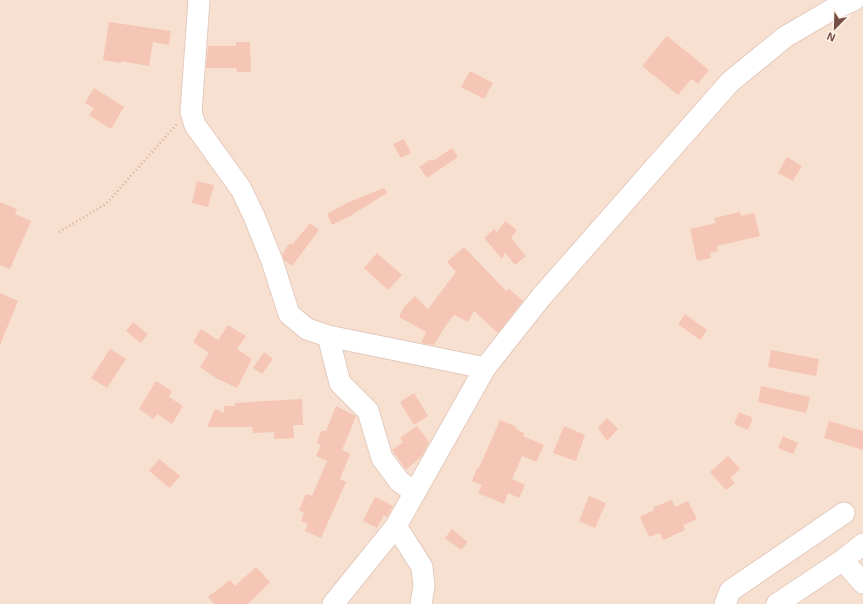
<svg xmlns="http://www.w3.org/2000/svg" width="863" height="604" viewBox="0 0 863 604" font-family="'Exo 2',sans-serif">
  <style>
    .residential { fill: #f8e0d0 }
    .building { fill: #f5c5b5 }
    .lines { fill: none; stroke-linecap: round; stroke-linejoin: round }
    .minor-casing { stroke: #e4cabe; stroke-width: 23 }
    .path { stroke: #daa899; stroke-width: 2.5; stroke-dasharray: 1 3; stroke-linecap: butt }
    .minor { stroke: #fff; stroke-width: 21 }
  </style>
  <rect width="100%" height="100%" fill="#feede0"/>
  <path class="residential" d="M 0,0 L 863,0 L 863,604 L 0,604 Z"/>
  <path class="building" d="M 109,22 L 171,31 L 169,45 L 153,42 L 149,66 L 121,61 L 121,63 L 103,60 Z
    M 667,36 L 709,70 L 698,84 L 691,79 L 678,95 L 642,66 Z
    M 236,42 L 250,42 L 251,72 L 237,72 L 236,68 L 206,68 L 208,46 L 236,46 Z
    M 470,71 L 493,83 L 484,99 L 461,87 Z
    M 94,88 L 124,107 L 111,129 L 89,115 L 94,108 L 85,103 Z
    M 404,139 L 411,153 L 401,158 L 393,144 Z
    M 452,148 L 458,157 L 427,178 L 419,167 L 431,159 L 433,161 Z
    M 787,157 L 802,166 L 793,181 L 778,173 Z
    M 197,181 L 214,185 L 208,207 L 192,203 Z
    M 384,188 L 387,193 L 350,216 L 332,225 L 327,214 L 349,202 Z
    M 0,202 L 17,209 L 15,214 L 31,221 L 10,269 L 0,265 Z
    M 740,212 L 741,216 L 754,213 L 760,236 L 717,246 L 718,251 L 710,253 L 711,258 L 697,261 L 690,229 L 716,223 L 714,218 Z
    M 505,221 L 517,230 L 511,238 L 526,256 L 515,265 L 505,253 L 502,259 L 484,238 L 494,229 L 497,232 Z
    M 310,223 L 319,230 L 292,266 L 284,260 L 282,254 L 290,243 L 292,245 Z
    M 464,247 L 506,291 L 509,289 L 523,301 L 498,333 L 474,311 L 468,322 L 454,315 L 444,328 L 434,345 L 421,343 L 426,332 L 399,317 L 404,307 L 415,296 L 428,309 L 456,272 L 447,262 Z
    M 377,253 L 402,275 L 388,290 L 364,268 Z
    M 0,293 L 18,301 L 0,345 Z
    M 685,314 L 707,330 L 700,340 L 678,324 Z
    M 133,322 L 148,334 L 141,343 L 126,331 Z
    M 228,325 L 246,336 L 237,349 L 252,359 L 237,388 L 216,378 L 200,367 L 209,353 L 193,342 L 201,329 L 218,340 Z
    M 110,349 L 126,359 L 107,388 L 91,378 Z
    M 771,350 L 819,359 L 816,376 L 768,367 Z
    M 264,352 L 273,359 L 262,374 L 253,368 Z
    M 156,381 L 172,391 L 169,397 L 183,406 L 172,424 L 157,414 L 154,419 L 139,409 Z
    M 761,386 L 810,397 L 806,413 L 758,402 Z
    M 414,393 L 428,416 L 414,425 L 400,402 Z
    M 302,399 L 303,425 L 293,425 L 294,438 L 274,439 L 274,432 L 253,433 L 252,427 L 207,427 L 215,409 L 224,413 L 224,406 L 235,406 L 235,403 Z
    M 336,406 L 356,416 L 342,450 L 350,454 L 340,479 L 346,482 L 321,538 L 305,531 L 308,524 L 301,521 L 304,513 L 299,510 L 306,494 L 312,496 L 327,461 L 316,456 L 321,445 L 317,443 L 321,431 L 326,431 Z
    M 739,412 L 753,418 L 748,430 L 734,424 Z
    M 607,418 L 618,429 L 607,441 L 598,428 Z
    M 500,420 L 517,427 L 516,429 L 524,433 L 523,436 L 544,445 L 536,462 L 522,456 L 512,479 L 525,485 L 519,498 L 508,493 L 504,504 L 478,493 L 482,485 L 472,481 L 477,468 L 479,468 Z
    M 829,421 L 863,431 L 863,450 L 824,438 Z
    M 417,426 L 429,442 L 422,456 L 406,470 L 392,450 L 403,442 L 400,438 Z
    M 564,426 L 585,435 L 576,461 L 553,453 Z
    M 783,436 L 798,443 L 793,454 L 778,448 Z
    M 728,456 L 740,469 L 730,478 L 735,483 L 726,490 L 710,472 Z
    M 159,459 L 180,476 L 170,488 L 149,471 Z
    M 589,496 L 606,503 L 595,528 L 579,521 Z
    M 375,497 L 393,506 L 387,517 L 384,515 L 377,528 L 363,521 Z
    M 672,500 L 675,507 L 688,501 L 697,519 L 683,525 L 685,530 L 663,540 L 660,533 L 649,537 L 640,517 L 654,510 L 654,507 Z
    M 452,529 L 468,542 L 461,550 L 445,538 Z
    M 256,567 L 270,582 L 248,604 L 214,604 L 208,597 L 230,580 L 235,586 Z"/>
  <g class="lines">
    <g class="minor-casing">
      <path id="minor" d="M 199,0 L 191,112 L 195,125 L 241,189 L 254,216 L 272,261 L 289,314 L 307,329 L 328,336 L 485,368
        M 328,336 L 340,383 L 368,411 L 382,458 L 399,481 L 415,493
        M 396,526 L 422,567 L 424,586 L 421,604
        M 843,560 L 863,583
        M 333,604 L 396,526 L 485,368 L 542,296 L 730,82 L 785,37 L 833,9 L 854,0
        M 725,604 L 730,591 L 844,513
        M 777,604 L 843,560 L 863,544"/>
    </g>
    <path class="path" d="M 59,232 L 106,204 L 177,124"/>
    <use href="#minor" class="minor"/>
  </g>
  <g transform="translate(835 28) rotate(203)" stroke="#fff2e7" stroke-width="3" paint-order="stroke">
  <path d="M0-3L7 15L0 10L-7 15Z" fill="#764f45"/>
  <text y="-6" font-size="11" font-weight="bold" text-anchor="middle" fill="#764f45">N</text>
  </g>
</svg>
